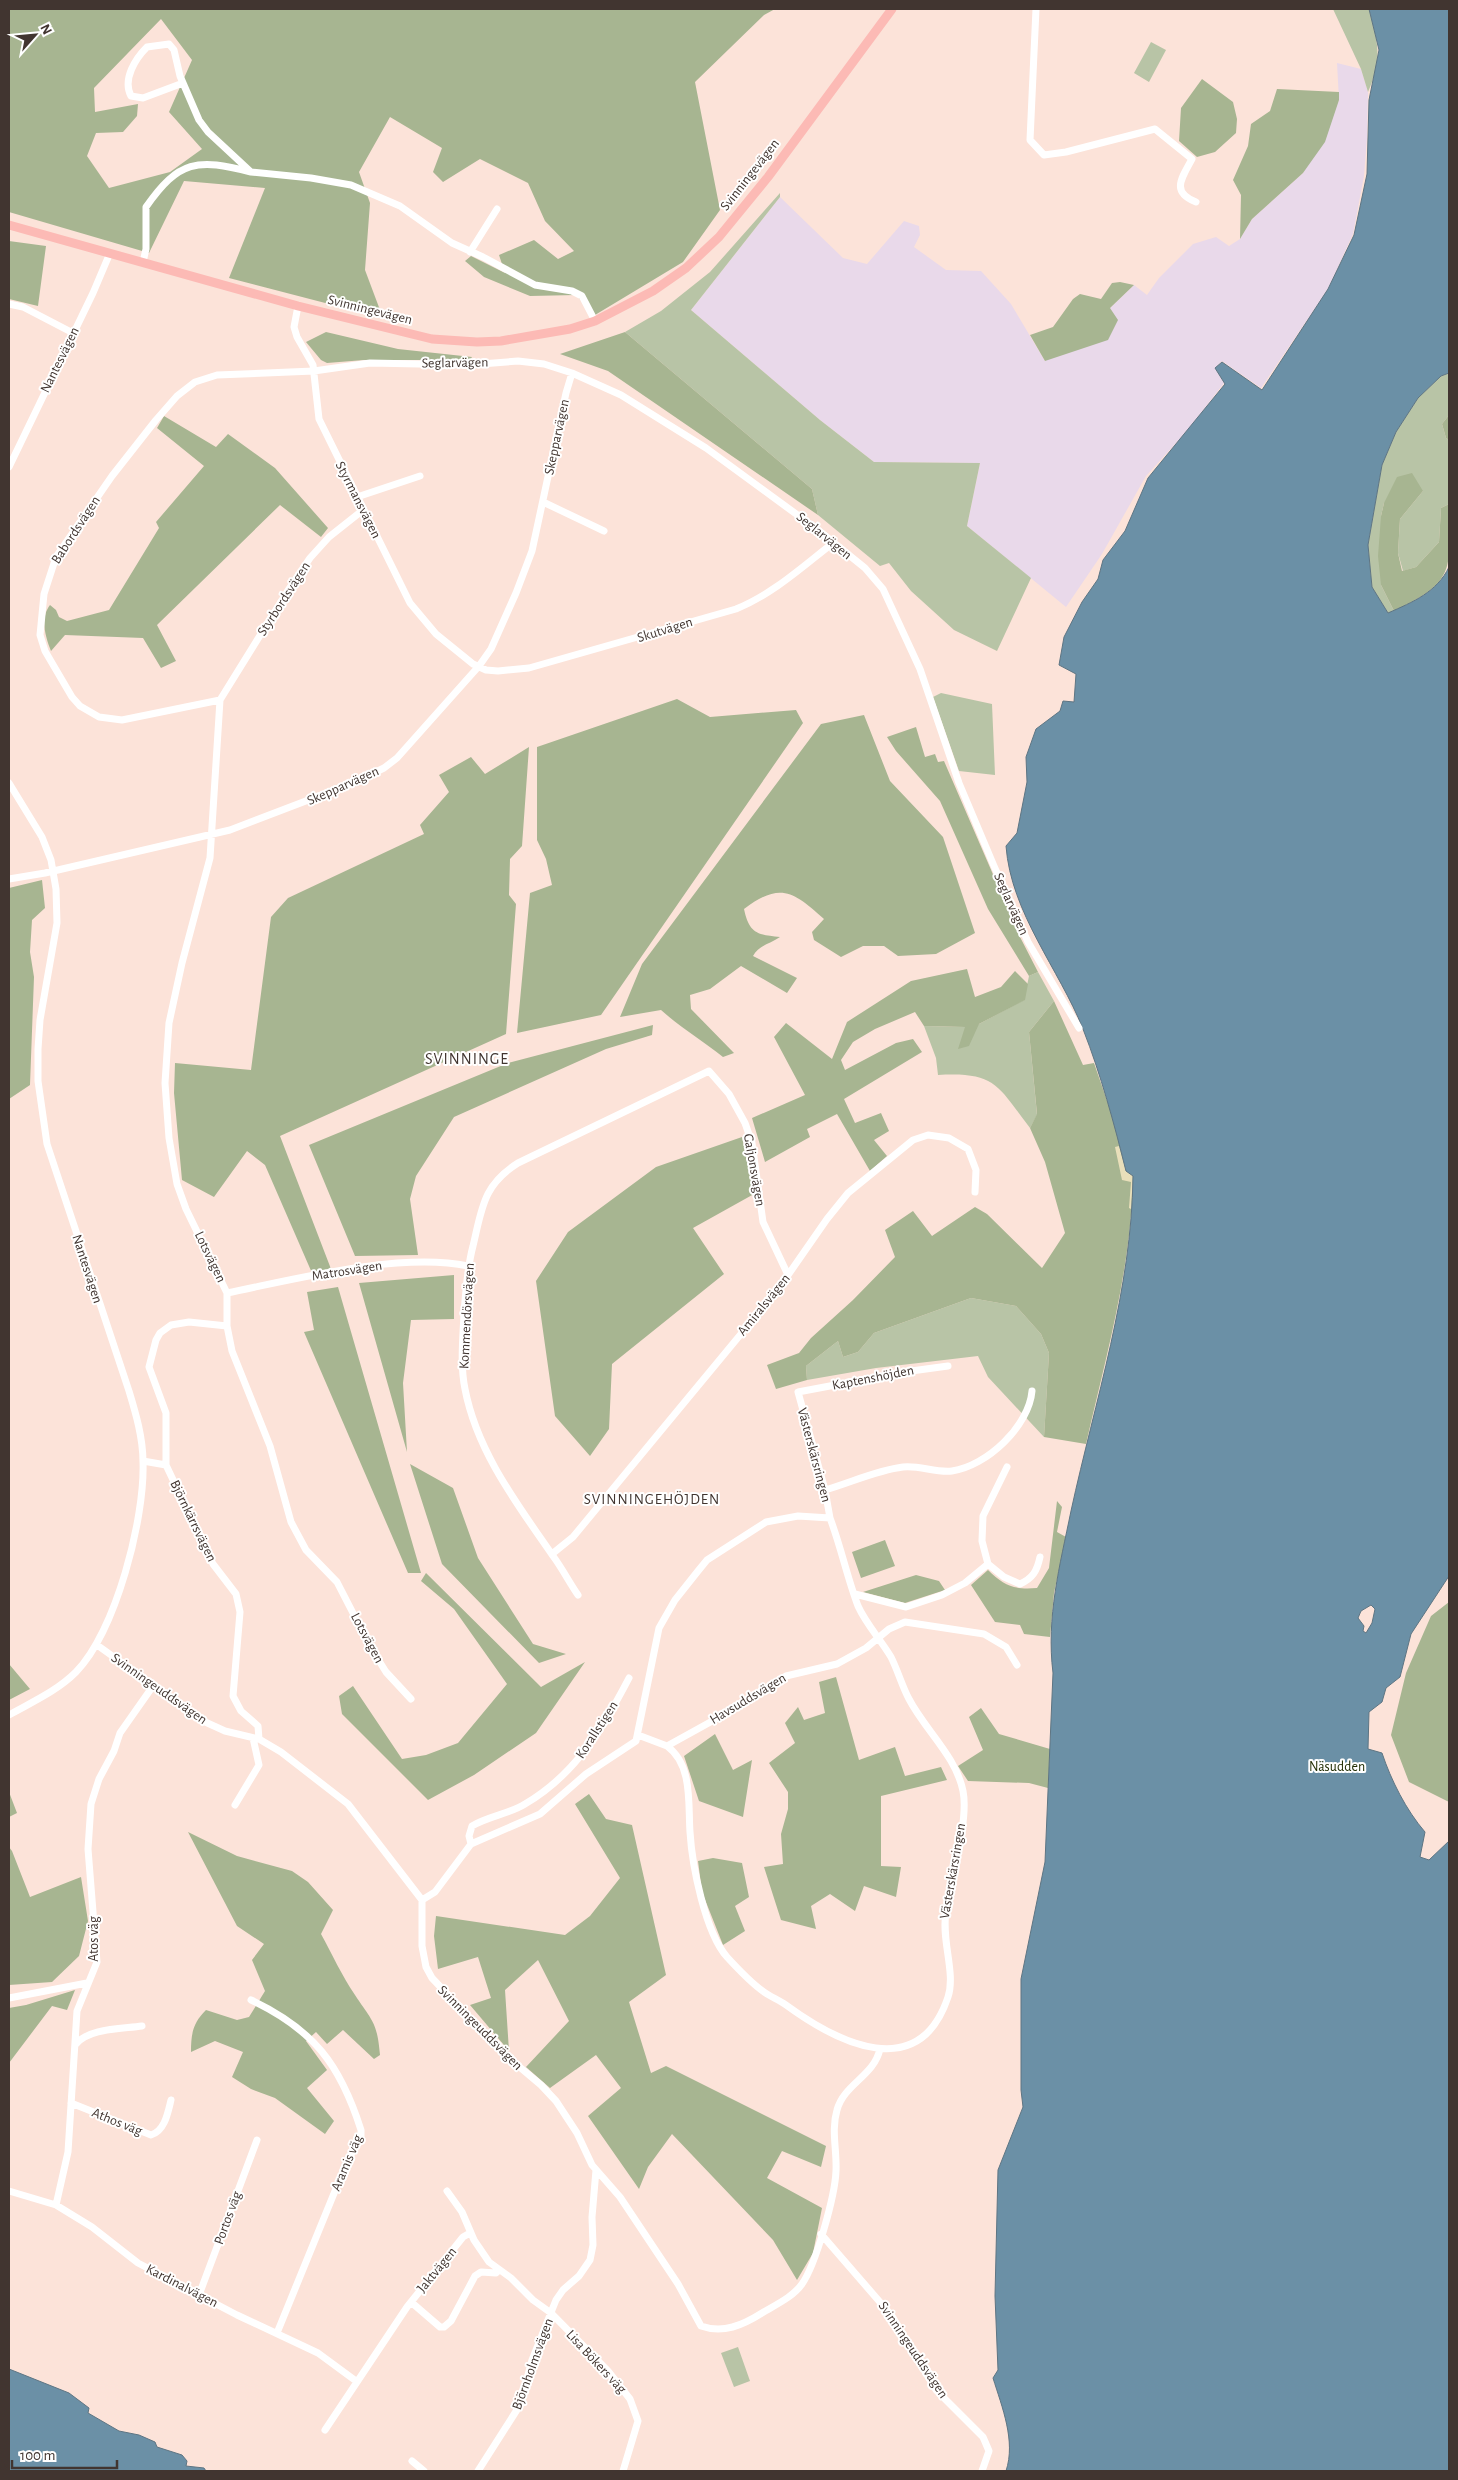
<svg xmlns="http://www.w3.org/2000/svg" width="1458" height="2480" viewBox="0 0 1458 2480" font-family="'Alegreya Sans',sans-serif">
  <style>
    .industrial { fill: #e9d9ea }
    .green { fill: #b8c4a6 }
    .forest { fill: #a7b591; fill-rule: evenodd }
    .sand { fill: #e9dfba }
    .water { fill: #6b90a6; stroke: #5e7583; fill-rule: evenodd }
    .lines { fill: none; stroke-linecap: round; stroke-linejoin: round }
    .minor { stroke: #fff; stroke-width: 7 }
    .major { stroke: #fcbab5; stroke-width: 9 }
    .labels { text-anchor: middle; dominant-baseline: central; stroke-width: 4; stroke-linejoin: round; paint-order: stroke }
    .street-label { font-size: 14px; fill: #413530; stroke: #fff }
    .park-label { font-size: 14px; fill: #232f04; stroke: #fff }
    .neighbourhood-label { font-size: 15px; letter-spacing: 1px; fill: #413530; stroke: #fff }
    .quarter-label { font-size: 16px; letter-spacing: 1px; fill: #413530; stroke: #fff }
  </style>
  <rect width="100%" height="100%" fill="#fce3d9"/>
  <path class="industrial" d="M 1337,63 L 1361,69 L 1368,92 L 1367,138 L 1364,176 L 1353,234 L 1328,289 L 1261,388 L 1222,361 L 1215,368 L 1224,383 L 1187,431 L 1146,476 L 1102,554 L 1066,607 L 967,526 L 980,463 L 874,462 L 820,420 L 691,310 L 780,197 L 843,258 L 867,264 L 904,221 L 919,226 L 920,235 L 914,247 L 946,270 L 981,271 L 1011,304 L 1045,361 L 1110,308 L 1134,285 L 1147,295 L 1159,278 L 1193,244 L 1216,237 L 1229,246 L 1240,239 L 1252,219 L 1303,173 L 1339,100 Z"/>
  <path class="green" d="M 1333,9 L 1369,9 C 1378,44 1383,58 1368,92 L 1361,69 Z
    M 1151,42 L 1166,50 L 1149,82 L 1134,73 Z
    M 780,193 L 780,197 L 691,310 L 820,420 L 874,462 L 980,463 L 967,526 L 1031,578 L 997,651 L 954,630 L 911,591 L 889,563 L 880,566 L 818,515 L 812,489 L 625,332 L 661,311 L 710,272 Z
    M 1449,373 L 1449,415 L 1442,424 L 1446,438 L 1449,440 L 1449,504 L 1441,508 L 1439,542 L 1416,567 L 1403,571 L 1398,553 L 1400,519 L 1423,491 L 1384,503 L 1381,516 L 1381,585 L 1394,611 L 1388,613 L 1372,587 L 1368,545 L 1382,465 L 1396,432 L 1418,398 L 1441,376 Z
    M 941,693 L 992,704 L 995,775 L 959,771 L 933,697 Z
    M 1038,972 L 1054,1001 L 1029,1032 L 1037,1115 L 1030,1128 C 997,1085 996,1072 938,1075 L 936,1058 L 924,1026 L 965,1027 L 979,1024 L 1024,1000 L 1029,976 Z
    M 971,1298 L 1016,1306 L 1041,1334 L 1049,1353 L 1044,1437 L 988,1377 L 978,1356 L 876,1368 L 807,1380 L 806,1366 L 838,1341 L 843,1357 L 858,1352 L 874,1333 Z
    M 738,2347 L 750,2381 L 734,2387 L 721,2353 Z"/>
  <path class="forest" d="M 9,9 L 775,9 L 764,15 L 695,82 L 720,210 L 683,262 L 595,315 L 576,295 L 530,296 L 484,277 L 465,261 L 471,256 L 505,273 L 499,255 L 534,240 L 558,259 L 574,251 L 545,221 L 528,183 L 480,159 L 443,182 L 433,172 L 442,148 L 390,117 L 359,172 L 370,203 L 365,270 L 383,318 L 229,278 L 265,188 L 184,181 L 149,253 L 9,212 ZM 161,19 L 192,60 L 169,112 L 202,149 L 170,172 L 109,188 L 87,156 L 96,133 L 123,132 L 137,116 L 138,104 L 95,112 L 94,88 Z
    M 1202,79 L 1233,102 L 1237,119 L 1236,133 L 1215,152 L 1197,157 L 1179,141 L 1181,108 Z
    M 1277,89 L 1339,92 L 1339,100 L 1325,142 L 1303,173 L 1252,219 L 1240,239 L 1241,195 L 1233,180 L 1248,146 L 1251,124 L 1270,111 Z
    M 9,241 L 46,246 L 38,306 L 9,299 Z
    M 1120,282 L 1134,285 L 1110,308 L 1118,320 L 1108,340 L 1045,361 L 1030,335 L 1053,327 L 1073,299 L 1080,294 L 1101,299 L 1112,283 Z
    M 326,332 L 398,349 L 472,357 L 470,360 L 364,360 L 327,363 L 321,360 L 306,342 Z
    M 625,332 L 812,489 L 818,515 L 608,371 L 560,354 Z
    M 1449,415 L 1449,440 L 1446,438 L 1442,424 Z
    M 164,416 L 216,447 L 228,434 L 275,468 L 328,528 L 321,537 L 280,505 L 157,625 L 176,661 L 161,668 L 143,638 L 65,635 L 51,651 C 45,636 40,618 50,605 L 56,610 L 59,617 L 67,621 L 109,610 L 159,528 L 156,522 L 204,466 L 157,428 Z
    M 1412,473 L 1423,491 L 1400,519 L 1398,553 L 1402,571 L 1416,567 L 1439,542 L 1441,508 L 1449,504 C 1449,570 1458,580 1394,611 L 1381,585 L 1378,556 L 1381,516 L 1384,503 L 1397,477 Z
    M 677,699 L 710,717 L 796,710 L 803,723 L 601,1015 L 517,1033 L 530,893 L 552,885 L 546,859 L 537,840 L 537,747 Z
    M 864,715 L 890,781 L 943,837 L 975,933 L 936,954 L 898,956 L 884,946 L 863,946 L 841,957 L 814,940 L 812,932 L 824,919 C 793,891 780,882 744,909 C 749,933 757,935 780,937 C 770,944 759,945 753,956 L 797,978 L 787,993 L 741,966 L 710,989 L 690,995 L 691,1009 L 734,1053 L 723,1057 C 703,1041 681,1028 661,1010 L 620,1017 L 642,964 L 821,724 Z
    M 916,727 L 925,757 L 935,754 L 938,762 L 944,761 L 1020,937 L 1038,972 L 1029,976 L 988,909 L 940,801 L 896,751 L 887,737 Z
    M 529,747 L 522,846 L 510,859 L 509,895 L 516,904 L 506,1034 L 280,1136 L 331,1269 L 312,1273 L 265,1165 L 247,1151 L 214,1197 L 182,1180 L 174,1093 L 175,1063 L 251,1070 L 271,917 L 288,898 L 424,834 L 420,825 L 449,792 L 439,775 L 471,757 L 485,774 Z
    M 42,880 L 45,908 L 32,920 L 30,952 L 34,977 L 30,1085 L 9,1099 L 9,888 Z
    M 967,969 L 975,997 L 1001,987 L 1015,971 L 1028,984 L 1025,1000 L 979,1024 L 969,1046 L 958,1049 L 965,1027 L 924,1026 L 915,1012 L 875,1029 L 853,1042 L 841,1060 L 845,1070 L 896,1043 L 913,1039 L 922,1052 L 844,1099 L 855,1123 L 881,1113 L 889,1131 L 874,1140 L 887,1156 L 870,1171 L 837,1114 L 807,1129 L 810,1137 L 765,1162 L 752,1118 L 805,1095 L 774,1037 L 786,1023 L 832,1059 L 847,1022 L 911,981 Z
    M 1054,1001 L 1083,1065 L 1094,1063 L 1112,1115 L 1126,1171 L 1133,1175 C 1132,1266 1106,1356 1086,1444 L 1044,1437 L 1049,1353 L 1041,1334 L 1016,1306 L 971,1298 L 874,1333 L 858,1352 L 843,1357 L 838,1341 L 806,1366 L 807,1380 L 776,1389 L 767,1365 L 799,1353 L 811,1338 L 853,1300 L 895,1257 L 885,1230 L 913,1211 L 932,1236 L 975,1207 L 987,1214 L 1042,1268 L 1065,1233 L 1045,1162 L 1030,1128 L 1037,1114 L 1029,1032 Z
    M 653,1025 L 652,1035 L 606,1049 L 454,1117 L 416,1176 L 410,1199 L 418,1255 L 355,1256 L 309,1145 L 508,1063 Z
    M 742,1137 L 754,1194 L 693,1228 L 724,1274 L 612,1364 L 609,1429 L 590,1456 L 555,1416 L 536,1281 L 568,1232 L 656,1167 Z
    M 454,1275 L 454,1319 L 411,1320 L 403,1383 L 407,1452 L 359,1283 Z
    M 338,1287 L 421,1573 L 408,1573 L 304,1332 L 314,1330 L 307,1292 Z
    M 410,1464 L 453,1488 L 478,1558 L 533,1644 L 566,1654 L 539,1663 L 442,1564 Z
    M 1057,1501 L 1062,1507 L 1057,1532 L 1066,1537 L 1054,1593 L 1050,1637 L 1024,1634 L 1020,1625 L 995,1622 L 971,1585 L 988,1570 C 1004,1586 1015,1590 1037,1588 L 1049,1568 Z
    M 885,1540 L 895,1566 L 861,1578 L 852,1552 Z
    M 426,1573 L 541,1687 L 585,1662 L 536,1733 L 474,1775 L 428,1800 L 342,1714 L 339,1696 L 353,1686 L 402,1759 L 426,1755 L 458,1743 L 507,1684 L 454,1609 L 421,1581 Z
    M 916,1575 L 939,1581 L 945,1590 L 905,1603 L 863,1592 Z
    M 1449,1602 L 1449,1802 L 1409,1782 L 1391,1735 L 1406,1673 L 1431,1616 Z
    M 9,1664 L 30,1689 L 9,1700 Z
    M 836,1677 L 859,1760 L 895,1747 L 905,1776 L 941,1767 L 947,1780 L 881,1796 L 881,1866 L 901,1867 L 896,1897 L 864,1886 L 855,1911 L 830,1894 L 811,1906 L 816,1929 L 781,1920 L 764,1867 L 783,1864 L 781,1834 L 788,1809 L 788,1792 L 769,1763 L 795,1743 L 785,1723 L 798,1707 L 804,1720 L 825,1713 L 819,1682 Z
    M 981,1708 L 999,1734 L 1050,1749 L 1048,1788 L 1029,1783 L 968,1781 L 958,1766 L 983,1750 L 969,1717 Z
    M 715,1734 L 733,1770 L 752,1760 L 743,1817 L 699,1801 L 684,1756 Z
    M 9,1792 L 17,1813 L 9,1817 Z
    M 589,1794 L 606,1819 L 632,1825 L 666,1975 L 629,2002 L 651,2073 L 666,2066 L 826,2146 L 821,2167 L 782,2151 L 767,2178 L 822,2208 L 813,2253 L 797,2280 L 773,2240 L 672,2134 L 648,2167 L 639,2189 L 588,2116 L 621,2088 L 596,2055 L 550,2088 L 526,2067 L 569,2021 L 538,1960 L 505,1990 L 509,2051 L 470,2005 L 491,1998 L 478,1957 L 438,1969 L 434,1936 L 436,1916 L 565,1935 L 590,1916 L 620,1878 L 575,1804 Z
    M 188,1832 L 237,1856 L 292,1871 L 308,1882 L 333,1910 L 321,1934 C 332,1954 342,1976 355,1995 C 372,2021 377,2021 380,2055 L 374,2059 L 343,2030 L 327,2044 L 316,2032 L 306,2041 L 327,2070 L 307,2088 L 334,2121 L 325,2134 L 275,2098 L 251,2089 L 232,2077 L 243,2052 L 215,2041 L 191,2052 C 191,2033 193,2023 206,2010 L 237,2020 L 249,2017 L 265,1991 L 252,1960 L 264,1944 L 237,1926 Z
    M 9,1847 L 12,1851 L 30,1897 L 81,1877 L 88,1921 L 79,1956 L 52,1982 L 9,1985 Z
    M 713,1858 L 742,1863 L 749,1897 L 735,1906 L 745,1931 L 723,1945 L 702,1892 L 698,1861 Z
    M 75,1990 L 67,2010 L 52,2006 L 9,2063 L 9,2008 L 26,2005 Z"/>
  <path class="sand" d="M 1119,1146 L 1126,1171 L 1133,1175 L 1131,1209 L 1129,1208 L 1131,1182 L 1122,1180 L 1115,1147 Z"/>
  <path class="water" d="M 1369,9 L 1449,9 L 1449,373 L 1441,376 L 1418,398 L 1396,432 L 1382,465 L 1368,545 L 1372,587 L 1388,613 C 1413,602 1437,592 1449,567 L 1449,1576 L 1411,1634 L 1400,1677 L 1386,1688 L 1382,1702 L 1369,1712 L 1368,1749 L 1382,1753 C 1391,1780 1406,1810 1425,1832 L 1420,1857 L 1429,1860 L 1449,1841 L 1449,2471 L 1006,2471 C 1016,2441 1002,2407 993,2378 L 998,2370 L 995,2296 L 998,2170 L 1023,2107 L 1021,2090 L 1021,1979 L 1045,1862 L 1053,1673 C 1046,1617 1060,1565 1071,1511 C 1095,1401 1132,1289 1133,1176 L 1126,1171 C 1114,1123 1101,1075 1083,1029 C 1059,969 1011,913 1006,846 L 1017,833 L 1027,782 L 1026,757 L 1036,729 L 1060,711 L 1063,701 L 1074,702 L 1076,674 L 1059,665 L 1064,637 L 1082,602 L 1098,579 L 1103,560 L 1125,531 L 1148,478 L 1225,384 L 1215,368 L 1222,362 L 1262,390 L 1328,289 L 1354,235 L 1367,174 L 1369,100 L 1379,50 ZM 1371,1605 L 1375,1609 L 1372,1623 L 1366,1633 L 1363,1631 L 1364,1626 L 1358,1618 L 1361,1611 Z
    M 9,2369 L 69,2393 L 89,2408 L 88,2413 L 119,2431 L 139,2435 L 155,2442 L 157,2447 L 182,2455 L 187,2461 L 186,2466 L 204,2468 L 206,2471 L 9,2471 Z"/>
  <g class="lines">
    <path class="minor" d="M 1036,9 L 1030,140 L 1044,155 L 1066,152 L 1155,129 L 1192,159 C 1181,179 1171,192 1196,202
      M 251,172 L 311,178 L 351,185 L 400,206 L 452,243 L 483,257 L 535,285 L 572,291 L 582,296 L 595,321
      M 470,252 L 497,209
      M 143,262 L 146,249 L 146,207 C 179,160 197,158 251,172 L 208,132 L 199,120 L 180,76 L 174,50 L 169,44 L 147,47 C 136,58 122,79 131,96 L 143,98 L 183,83
      M 9,304 L 23,307 L 73,333
      M 298,306 L 294,327 L 297,337 L 313,365 L 319,419 L 410,603 L 436,634 L 473,664 L 486,670 L 498,671 L 529,668 L 736,609 C 773,594 802,567 833,543
      M 9,467 L 93,293 L 110,253
      M 357,497 L 420,476
      M 543,502 L 604,531
      M 363,510 L 329,537 L 310,558 L 287,592 L 220,700 L 210,858 L 182,963 L 169,1023 L 165,1083 L 169,1138 L 177,1184 L 186,1209 L 227,1293 L 227,1326 L 232,1351 L 270,1446 L 291,1522 L 306,1550 L 337,1582 L 371,1648 L 386,1672 L 411,1699
      M 220,700 L 122,720 L 99,717 L 80,706 L 72,697 L 45,651 L 40,635 L 44,594 L 56,557 L 112,476 L 156,420 L 177,396 L 195,382 L 217,375 L 314,371 L 370,363 L 468,365 L 518,361 L 544,364 L 572,373 L 621,395 L 706,448 L 818,530 L 865,568 L 883,589 L 920,669 L 959,783 L 994,866 L 1028,942 L 1079,1028
      M 9,783 L 42,837 L 51,860 L 56,889 L 57,923 L 40,1020 L 38,1049 L 38,1081 L 47,1144 L 129,1391 C 136,1414 143,1438 143,1462 C 145,1518 116,1631 76,1672 C 57,1691 32,1702 9,1715
      M 9,879 L 45,873 L 230,830 L 353,783 L 384,768 L 397,758 L 479,666 L 491,649 L 516,593 L 532,551 L 566,393 L 572,373
      M 227,1293 C 296,1279 400,1252 468,1266
      M 227,1326 L 189,1322 L 171,1325 L 160,1333 L 156,1340 L 149,1367 L 166,1413 L 166,1465 L 213,1564 L 236,1594 L 240,1612 L 233,1696 L 241,1711 L 258,1726 L 259,1739
      M 143,1461 L 166,1465
      M 825,1490 C 850,1483 877,1470 903,1467 C 919,1465 936,1473 952,1471 C 987,1466 1029,1426 1032,1391
      M 830,1518 L 825,1490 L 798,1392 L 904,1372 L 948,1366
      M 552,1554 L 573,1537 L 779,1288 L 827,1219 L 848,1193 L 913,1140 L 928,1135 L 949,1138 L 968,1149 L 976,1170 L 975,1192
      M 988,1564 L 982,1541 L 983,1516 L 1007,1467
      M 855,1594 L 906,1607 L 942,1595 L 965,1583 L 988,1564 L 1004,1577 L 1020,1584 C 1033,1578 1037,1571 1040,1557
      M 578,1595 C 569,1582 562,1568 553,1556 C 518,1505 477,1452 465,1389 C 460,1365 463,1338 464,1313 C 466,1290 467,1268 473,1246 C 482,1208 483,1185 518,1163 L 709,1071 L 729,1094 L 745,1123 L 752,1143 L 763,1222 L 788,1275
      M 97,1645 L 203,1721 L 225,1731 L 259,1739 L 281,1752 L 348,1804 L 422,1900 L 422,1946 L 426,1967 L 432,1978 L 503,2053 L 541,2085 L 556,2101 L 577,2133 L 592,2165 L 620,2197 L 678,2284 L 701,2326 C 723,2334 743,2325 762,2313 C 775,2305 793,2297 802,2284 C 816,2264 835,2196 836,2171 C 837,2150 831,2130 837,2110 C 844,2084 874,2076 880,2049
      M 638,1735 L 667,1746 L 743,1704 L 786,1676 L 837,1664 L 866,1648 L 889,1629 L 905,1622 L 984,1634 L 1006,1647 L 1017,1665
      M 235,1805 L 259,1765 L 253,1738
      M 471,1844 L 469,1836 L 472,1826 C 489,1816 509,1814 525,1804 C 575,1775 603,1728 629,1678
      M 422,1900 L 435,1892 L 471,1844 L 540,1814 L 586,1774 L 636,1741 L 659,1628 L 675,1600 L 698,1571 L 707,1560 L 766,1522 L 798,1516 L 830,1518 C 841,1547 847,1577 858,1606 C 866,1624 881,1640 891,1657 C 898,1671 902,1686 909,1699 C 925,1730 956,1756 963,1791 C 969,1820 951,1880 946,1912 C 941,1940 956,1973 948,1997 C 919,2084 838,2043 786,2005 C 779,2000 771,1997 764,1992 C 751,1983 738,1969 727,1957 C 705,1932 692,1865 690,1832 C 688,1804 693,1765 667,1746
      M 9,1998 L 87,1983
      M 251,2000 C 314,2030 340,2064 361,2130 L 361,2136 L 346,2164 L 277,2333
      M 75,2045 C 88,2028 122,2029 142,2026
      M 71,2103 L 151,2135 C 165,2131 168,2112 171,2100
      M 9,2191 L 56,2205 L 92,2227 L 138,2263 L 237,2315 L 318,2353 L 356,2381
      M 447,2191 L 462,2212 L 474,2240 L 489,2262 L 511,2278 L 533,2300 L 551,2313 L 608,2371 L 630,2399 L 638,2421 L 623,2471
      M 56,2205 L 68,2152 L 77,2011 L 97,1962 L 88,1849 L 91,1804 L 99,1779 L 114,1751 L 120,1733 L 153,1686
      M 821,2234 L 892,2316 L 936,2390 L 983,2437 L 989,2451 L 982,2471
      M 199,2295 L 257,2140
      M 411,2302 L 440,2327 L 444,2327 L 451,2321 L 475,2276 L 481,2272 L 496,2273 L 499,2270
      M 325,2430 L 407,2307 L 463,2237 L 470,2233
      M 412,2461 L 424,2471
      M 478,2471 L 520,2405 L 532,2360 L 556,2300 L 563,2290 L 579,2276 L 590,2260 L 593,2245 L 592,2217 L 596,2170"/>
    <path class="major" d="M 9,225 L 298,306 L 432,339 L 477,342 L 501,341 L 570,329 L 595,321 L 653,291 L 686,268 L 719,237 L 768,177 L 892,9"/>
  </g>
  <g class="labels">
    <g class="street-label">
      <text transform="translate(750 175) rotate(-52)">Svinningevägen</text>
      <text transform="translate(370 310) rotate(14)">Svinningevägen</text>
      <text transform="translate(60 360) rotate(-64)">Nantesvägen</text>
      <text transform="translate(455 363) rotate(-1)">Seglarvägen</text>
      <text transform="translate(557 437) rotate(-78)">Skepparvägen</text>
      <text transform="translate(358 500) rotate(63)">Styrmansvägen</text>
      <text transform="translate(76 530) rotate(-57)">Babordsvägen</text>
      <text transform="translate(824 536) rotate(39)">Seglarvägen</text>
      <text transform="translate(284 599) rotate(-57)">Styrbordsvägen</text>
      <text transform="translate(665 630) rotate(-17)">Skutvägen</text>
      <text transform="translate(343 786) rotate(-24)">Skepparvägen</text>
      <text transform="translate(1011 904) rotate(66)">Seglarvägen</text>
      <text transform="translate(754 1170) rotate(80)">Galjonsvägen</text>
      <text transform="translate(210 1257) rotate(64)">Lotsvägen</text>
      <text transform="translate(87 1269) rotate(72)">Nantesvägen</text>
      <text transform="translate(347 1271) rotate(-9)">Matrosvägen</text>
      <text transform="translate(764 1305) rotate(-51)">Amiralsvägen</text>
      <text transform="translate(467 1316) rotate(-87)">Kommendörsvägen</text>
      <text transform="translate(873 1378) rotate(-11)">Kaptenshöjden</text>
      <text transform="translate(814 1455) rotate(75)">Västerskärsringen</text>
      <text transform="translate(193 1521) rotate(64)">Björnkärrsvägen</text>
      <text transform="translate(367 1638) rotate(62)">Lotsvägen</text>
      <text transform="translate(159 1689) rotate(35)">Svinningeuddsvägen</text>
      <text transform="translate(748 1699) rotate(-31)">Havsuddsvägen</text>
      <text transform="translate(597 1730) rotate(-57)">Korallstigen</text>
      <text transform="translate(953 1871) rotate(-80)">Västerskärsringen</text>
      <text transform="translate(94 1939) rotate(-90)">Atos väg</text>
      <text transform="translate(480 2028) rotate(45)">Svinningeuddsvägen</text>
      <text transform="translate(117 2122) rotate(22)">Athos väg</text>
      <text transform="translate(347 2163) rotate(-67)">Aramis väg</text>
      <text transform="translate(228 2218) rotate(-70)">Portos väg</text>
      <text transform="translate(437 2270) rotate(-51)">Jaktvägen</text>
      <text transform="translate(182 2286) rotate(27)">Kardinalvägen</text>
      <text transform="translate(913 2350) rotate(56)">Svinningeuddsvägen</text>
      <text transform="translate(596 2362) rotate(47)">Lisa Bökers väg</text>
      <text transform="translate(533 2364) rotate(-70)">Björnholmsvägen</text>
    </g>
    <g class="park-label">
      <text x="1337" y="1767">Näsudden</text>
    </g>
    <g class="neighbourhood-label">
      <text x="652" y="1499">SVINNINGEHÖJDEN</text>
    </g>
    <g class="quarter-label">
      <text x="467" y="1059">SVINNINGE</text>
    </g>
  </g>
  <rect width="1458" height="2480" fill="none" stroke="#413530" stroke-width="20"/>
  <g transform="translate(35 35) rotate(63)" stroke="#ffffff" stroke-width="4" paint-order="stroke">
  <path d="M0-4L9 19L0 12L-9 19Z" fill="#413530"/>
  <text y="-8" font-size="14" font-weight="bold" text-anchor="middle" fill="#413530">N</text>
  </g>
  <path d="M12 2460v8h105v-8" fill="none" stroke="#413530" stroke-width="2.5"/>
  <text x="20" y="2460" font-size="15" fill="#413530" stroke="#ffffff" stroke-width="4" paint-order="stroke">100 m</text>
</svg>
